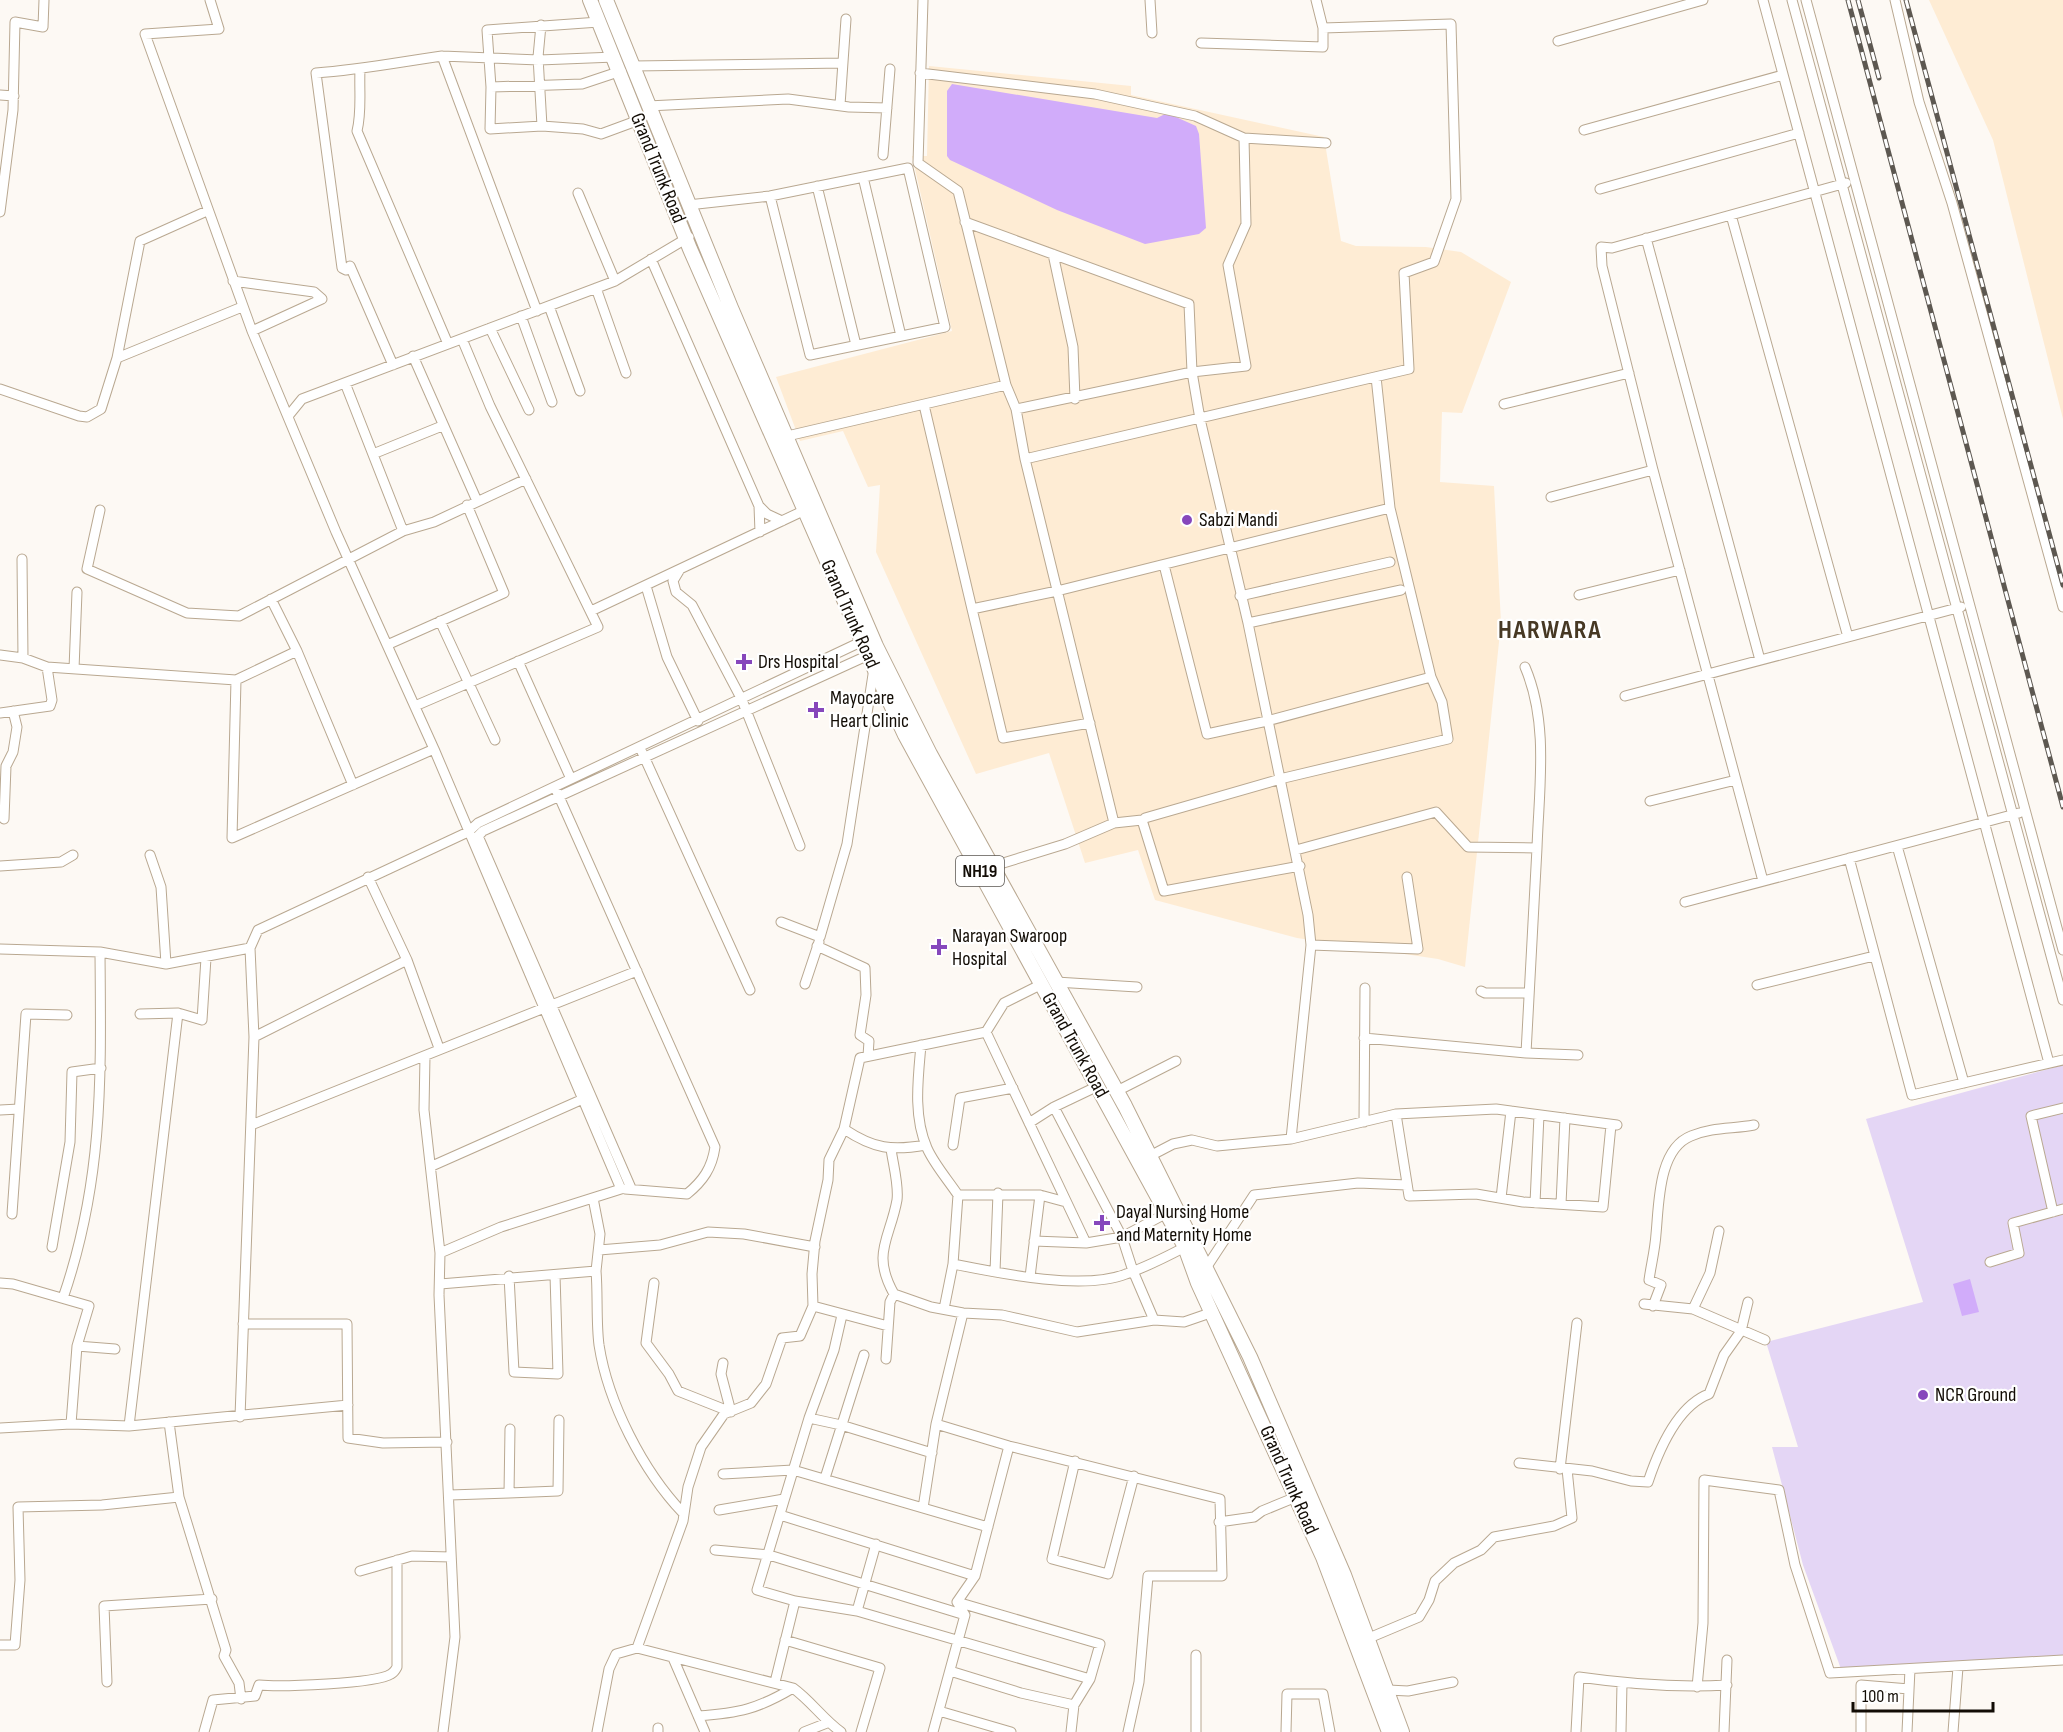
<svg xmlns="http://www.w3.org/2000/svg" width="2063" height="1732" viewBox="0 0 2063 1732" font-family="'Sofia Sans Condensed',sans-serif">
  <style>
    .built { fill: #feecd4 }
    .green { fill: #e4d6f5 }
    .water { fill: #d1acfa }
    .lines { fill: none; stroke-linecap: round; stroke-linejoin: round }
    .minor-casing { stroke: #b9a891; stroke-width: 11 }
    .highway-casing { stroke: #b9a891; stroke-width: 16 }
    .minor { stroke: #fff; stroke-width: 9 }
    .highway { stroke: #fff; stroke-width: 14 }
    .rail-casing { stroke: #5d5851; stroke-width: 5 }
    .rail { stroke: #fff; stroke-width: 3; stroke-dasharray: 9; stroke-linecap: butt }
    .poi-dot { fill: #8647bc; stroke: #fff; stroke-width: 2 }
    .labels { text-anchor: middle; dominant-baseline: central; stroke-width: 4.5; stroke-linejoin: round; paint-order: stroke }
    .shield { fill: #fff; stroke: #595550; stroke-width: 1.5 }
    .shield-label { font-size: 18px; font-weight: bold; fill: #120c05 }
    .street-label { font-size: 20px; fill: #120c05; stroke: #fff }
    .poi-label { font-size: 20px; fill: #120c05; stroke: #fff; text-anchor: start }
    .district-label { font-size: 26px; font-weight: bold; letter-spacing: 1.5px; fill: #473925; stroke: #fff }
  </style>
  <rect width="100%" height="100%" fill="#fdf9f4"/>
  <path class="built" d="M 1929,0 L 2063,0 L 2063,419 L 1993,140 Z
    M 929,66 L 1131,86 L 1131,95 L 1324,137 L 1341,241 L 1356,246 L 1426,247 L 1461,252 L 1511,282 L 1462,413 L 1442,412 L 1440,482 L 1494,486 L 1501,623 L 1465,967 L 1438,959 L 1297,938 L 1155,900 L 1138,850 L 1085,863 L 1049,753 L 976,774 L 876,552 L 880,485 L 868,487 L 843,431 L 800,441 L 776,377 L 952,331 L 912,156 L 927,156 Z"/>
  <path class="green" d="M 2063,1065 L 2063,1662 L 1841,1669 L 1803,1565 L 1772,1447 L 1798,1447 L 1766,1342 L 1923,1302 L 1866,1119 Z"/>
  <path class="water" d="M 952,84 L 1157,118 L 1167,113 L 1196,126 L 1199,134 L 1206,228 L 1199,234 L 1145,244 L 1057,210 L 950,160 L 947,156 L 947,91 Z
    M 1970,1279 L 1979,1312 L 1962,1316 L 1953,1284 Z"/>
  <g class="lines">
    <g class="minor-casing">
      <path id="minor" d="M 210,0 L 219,29 L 145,34 L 252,331 L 336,532 L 434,749 L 621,1189 L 501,1227 L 440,1253
        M 923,0 L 918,163 L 958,191 L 1006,385 L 1016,409 L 1025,459 L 1114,823 L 1142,820 L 1164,891 L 1300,866
        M 1150,0 L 1152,33
        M 1316,0 L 1323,28
        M 1763,0 L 2049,1063
        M 1792,0 L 2063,1000
        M 1806,0 L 2063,950
        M 1895,0 L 1919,102 L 1952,203 L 2063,607
        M 599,22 L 487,30 L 491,87 L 490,129 L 542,126 L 583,129 L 601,134 L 639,120
        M 541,25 L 538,57 L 542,126
        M 1558,41 L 1703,0
        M 442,56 L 539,60 L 615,57
        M 633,66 L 843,63
        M 360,70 C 359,91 362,111 357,131 L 448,344
        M 920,73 L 1095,94 L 1195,116 L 1244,138 L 1326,143
        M 491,87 L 582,84 L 621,71
        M 0,95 L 14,96
        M 840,105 L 846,19
        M 648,106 L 788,99 L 849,107 L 887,108
        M 1584,130 L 1783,75
        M 883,155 L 890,69
        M 863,177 L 901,336
        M 817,186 L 856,345
        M 1600,189 L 1799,133
        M 578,193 L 615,281
        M 688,205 L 770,196 L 908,168 L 945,327 L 810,355 L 770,196
        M 0,212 L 13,110 L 15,22 L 43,27 L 44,0
        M 1731,215 L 1848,637
        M 965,222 L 1189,304 L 1192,372 L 1200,419 L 1248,623 L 1308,915 L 1311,945 L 1291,1139
        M 1646,238 L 1760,660
        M 1053,254 L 1073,347 L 1075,399
        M 651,259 L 759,506
        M 233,281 L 314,292 L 322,299 L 252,331
        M 596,288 L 626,373
        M 549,306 L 580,391
        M 521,316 L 552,402
        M 490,328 L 529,410
        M 413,356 L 477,501
        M 117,358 L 242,307
        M 393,365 L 350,266 L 346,270 L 342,268 L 316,73 C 359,70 400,62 442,56 L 537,311
        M 345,383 L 403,531
        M 0,389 L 79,416 L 87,417 L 101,409 L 117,358 L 140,241 L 207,211
        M 1504,404 L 1629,373
        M 924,405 L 972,609 L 1057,591 L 1390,508 L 1376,377
        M 1016,409 L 1192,372 L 1246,366 L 1228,265 L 1246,224 L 1244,138
        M 289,415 L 302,399 L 615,281 L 689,237
        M 783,437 L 1006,385
        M 373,454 L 442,426
        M 1025,459 L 1409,369 L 1404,273 L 1434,262 L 1456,199 L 1451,24 L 1323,28 L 1323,47 L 1201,43
        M 1653,470 L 1602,266 L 1601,247 L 1612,248 L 1846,183
        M 1551,497 L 1653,470 L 1763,881
        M 100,510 L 87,569 L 187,613 L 239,616 L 403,531 L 434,522 L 526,479
        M 760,532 L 759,506 L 767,514 L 782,521
        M 22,559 L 23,658
        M 1164,565 L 1207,734 L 1267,721 L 1431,677
        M 679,571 L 673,581 L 676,592 L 692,605 L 742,700 L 800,846
        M 646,586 L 667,657 L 698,721
        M 1579,595 L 1680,570
        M 1240,596 L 1390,562
        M 271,599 L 297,651 L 353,785
        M 972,609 L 1003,738 L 1090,723
        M 591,611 L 803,511
        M 440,621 L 495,740
        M 1248,623 L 1401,590
        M 387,645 L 504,593 L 467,505
        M 0,655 L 23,658 L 47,667 L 236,680 L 297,651
        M 518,661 L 571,779
        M 1525,667 C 1549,723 1539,788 1537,848
        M 74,669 L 77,592
        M 236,680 L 232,838 L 434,749
        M 1625,696 L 1961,607
        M 415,706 L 598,627 L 490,406 L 462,339
        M 0,713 L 50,706 L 52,700 L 47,667
        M 642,752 L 750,990
        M 557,792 L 715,1147 C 712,1168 703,1181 687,1194 L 625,1189
        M 1650,801 L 1736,780
        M 1145,818 L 1284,778 L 1448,739 L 1442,702 L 1431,677 L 1390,508
        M 4,819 L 6,766 L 13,752 L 17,727 L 13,711
        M 1897,846 L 1964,1083
        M 1296,850 L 1436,812 L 1468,847 L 1537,848 L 1526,1053 L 1364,1038
        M 150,855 L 161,887 L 166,964
        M 1849,858 L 1912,1095 L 2063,1060
        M 0,866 L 61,862 L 73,855
        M 987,868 L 1065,844 L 1114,823
        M 368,877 L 407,960 L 439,1048
        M 1685,902 L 2019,813
        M 781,922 L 820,937 L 847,844 L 874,668
        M 1311,945 L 1418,949 L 1407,877
        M 817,946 L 865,968 L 866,995 L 860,1035 L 869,1041 L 868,1056
        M 0,949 L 100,952 L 166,964 L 250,948
        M 1056,982 L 1137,987
        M 805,984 L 819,942
        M 1757,985 L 1874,956
        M 1481,991 L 1485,993 L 1529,993
        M 140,1014 L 178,1013 L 202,1020 L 206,958
        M 986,1032 L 1086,1243 L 1122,1237 L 1167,1213
        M 254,1037 L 407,960
        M 921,1045 C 918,1079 913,1116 927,1148 C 934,1164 948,1180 958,1195 L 1040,1195 L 1066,1202
        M 1526,1053 L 1578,1055
        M 425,1056 L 424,1110 L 440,1253 L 439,1295 L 455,1637 L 443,1732
        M 1117,1091 L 1176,1061
        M 1054,1107 L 1122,1237 L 1133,1271 L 1154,1320
        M 0,1110 L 19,1109
        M 1396,1114 L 1409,1196 L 1476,1194 L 1523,1202 L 1603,1207 L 1611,1125
        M 1364,1122 L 1365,988
        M 1029,1123 L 1054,1107 L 1098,1086
        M 251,1125 L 637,971
        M 844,1129 C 874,1149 892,1151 926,1145
        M 953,1145 L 960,1098 L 1013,1088
        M 891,1149 C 893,1164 899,1185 897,1200 C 890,1239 871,1253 894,1294 L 931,1307 L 963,1313 L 1002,1315 L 1077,1332 L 1154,1320 L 1184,1322 L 1213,1312
        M 1150,1156 L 1173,1144 L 1192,1140 L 1217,1146 L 1291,1139 L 1396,1114 L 1496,1109 L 1617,1125
        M 432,1166 L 583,1099
        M 631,1188 L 478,836 L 483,831 L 873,653
        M 958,1195 L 953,1264 C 998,1273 1083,1291 1126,1274 C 1146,1267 1166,1257 1185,1247
        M 593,1198 L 600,1234 L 596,1271
        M 1501,1198 L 1511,1111
        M 1535,1203 L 1539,1115
        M 1561,1204 L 1565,1118
        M 2053,1212 L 2031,1116 L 2063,1108
        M 12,1214 L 26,1014 L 67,1015
        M 1034,1241 L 1086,1243
        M 52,1247 L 70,1142 L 72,1072 L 101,1068
        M 599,1250 L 660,1245 L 708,1232 L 744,1234 L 815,1247
        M 1990,1262 L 2019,1253 L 2013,1223 L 2063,1209
        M 1206,1268 L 1254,1195 L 1358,1183 L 1407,1185
        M 995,1272 L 998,1193
        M 509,1276 L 514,1372 L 558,1374 L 555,1275
        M 1030,1277 L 1040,1195
        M 0,1283 L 13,1284 L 89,1306 L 77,1346 L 71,1424
        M 654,1283 L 646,1343 L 669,1374 L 678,1391 L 731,1412 L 721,1374 L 723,1363
        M 440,1284 L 596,1271 C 598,1294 596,1322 599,1345 C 608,1403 643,1471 683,1513
        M 63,1298 C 104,1179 101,1076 100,952
        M 1644,1304 L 1693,1309 L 1765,1340
        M 1653,1306 L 1661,1285 L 1649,1280 C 1651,1265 1655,1250 1656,1234 C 1659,1204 1658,1149 1691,1136 C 1712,1127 1733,1129 1754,1125
        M 944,1309 L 953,1264
        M 1693,1309 L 1710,1273 L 1719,1231
        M 842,1315 L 834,1350 L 809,1418 L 757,1590 L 795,1601 L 857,1611 L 1090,1679
        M 243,1324 L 347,1324 L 348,1438 L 383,1443 L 447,1442
        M 888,1326 L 813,1306 L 812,1274 L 815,1241 L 828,1180 L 829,1160 L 844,1129 L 860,1058 L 986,1032 L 1004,1003 L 1042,984
        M 77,1346 L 115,1349
        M 886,1359 L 890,1302 L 894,1294
        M 240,1417 L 254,1037 L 250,948 L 258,930 L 468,832 L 478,823 L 867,639
        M 809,1418 L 841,1425 L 932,1453
        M 936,1424 L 1009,1446 L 1220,1499 L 1222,1576 L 1148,1576 L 1139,1682 L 1128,1732
        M 129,1426 L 178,1013
        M 0,1428 L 71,1424 L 129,1426 L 348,1405
        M 1075,1461 L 1052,1559 L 1108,1574 L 1134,1476
        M 1519,1463 L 1592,1471 L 1631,1481 L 1648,1482 C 1658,1452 1677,1406 1709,1394 L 1724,1355 L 1741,1331 L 1748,1302
        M 1560,1469 L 1577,1323
        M 723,1474 L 793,1470 L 988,1527
        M 825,1478 L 864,1355
        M 509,1493 L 558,1491 L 559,1420
        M 450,1495 L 509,1493 L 510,1429
        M 179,1497 L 226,1650 L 224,1656 L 239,1683 L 241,1699
        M 923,1508 L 936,1424 L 963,1313
        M 719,1510 L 784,1499
        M 780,1515 L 975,1576
        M 1219,1522 L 1254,1517 L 1262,1511 L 1296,1497
        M 715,1550 L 769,1555 L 965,1615
        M 360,1571 L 412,1556 L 451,1557
        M 957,1602 L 1100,1644 L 1090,1679 L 1074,1705 L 1071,1732
        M 857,1611 L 876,1544
        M 1369,1638 L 1419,1617 L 1429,1600 L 1435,1581 L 1454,1563 L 1481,1550 L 1494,1537 L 1554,1526 L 1572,1518 L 1567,1469
        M 785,1640 L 880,1668 L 861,1732
        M 0,1645 L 15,1645 L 20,1580 L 18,1507 L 102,1505 L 179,1497 L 169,1422
        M 637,1648 L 683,1521 L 688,1487 L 701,1447 L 724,1414 L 751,1403 L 766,1384 L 782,1338 L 800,1336 L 813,1306
        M 673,1658 L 705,1732
        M 950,1671 L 1021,1693 L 1074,1705
        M 107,1682 L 104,1606 L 212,1599
        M 775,1682 L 795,1601
        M 1697,1687 L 1703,1623 L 1704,1480 L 1779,1490 L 1795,1565 L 1830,1673 L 2063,1660
        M 1388,1690 L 1408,1691 L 1453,1682
        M 939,1711 L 1011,1732
        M 698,1716 C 739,1713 758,1709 793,1688
        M 658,1728 L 658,1732
        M 204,1732 L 213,1700 L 255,1696 L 259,1685 C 279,1687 376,1684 391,1674 C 393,1673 396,1669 397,1667 L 397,1560
        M 597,1732 L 609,1669 L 616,1654 L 637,1648 L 793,1688 C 811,1701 823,1719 841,1732
        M 804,1732 L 827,1723
        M 933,1732 L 965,1615 L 957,1602 L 975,1576 L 1009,1446
        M 1196,1732 L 1196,1655
        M 1286,1732 L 1287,1694 L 1323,1694 L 1330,1732
        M 1576,1732 L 1579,1677 C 1628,1684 1677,1688 1727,1685
        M 1621,1732 L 1622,1683
        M 1724,1732 L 1727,1660
        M 1861,1732 L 1861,1685 L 1909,1689
        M 1907,1732 L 1910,1669
        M 1953,1732 L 1958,1667"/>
    </g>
    <g class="highway-casing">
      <path id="highway" d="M 590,0 L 690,249 L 874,668 L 905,735 L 1185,1247 L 1198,1283 L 1323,1557 L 1389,1732
        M 606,0 L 731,308 L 876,646 L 930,754 L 1125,1106 L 1250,1357 L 1344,1575 L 1402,1732"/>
    </g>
    <use href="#minor" class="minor"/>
    <use href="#highway" class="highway"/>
    <g class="rail-casing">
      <path id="rail" d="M 1848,0 L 2063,807
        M 1858,0 L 1879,78
        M 1906,0 L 2063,585"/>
    </g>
    <use href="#rail" class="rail"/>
  </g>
  <g class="poi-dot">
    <circle cx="1187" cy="520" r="6"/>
    <path d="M741 653h6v6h6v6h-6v6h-6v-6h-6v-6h6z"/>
    <path d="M813 701h6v6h6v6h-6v6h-6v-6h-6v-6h6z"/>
    <path d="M936 938h6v6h6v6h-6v6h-6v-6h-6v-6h6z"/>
    <path d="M1099 1214h6v6h6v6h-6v6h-6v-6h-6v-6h6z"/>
    <circle cx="1923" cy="1395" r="6"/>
  </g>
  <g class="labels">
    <rect class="shield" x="956" y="856" width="48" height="30" rx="4.5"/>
    <g class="shield-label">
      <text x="980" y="871">NH19</text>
    </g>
    <g class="street-label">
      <text transform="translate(658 168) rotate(68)">Grand Trunk Road</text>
      <text transform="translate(850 614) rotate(66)">Grand Trunk Road</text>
      <text transform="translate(1075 1045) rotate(61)">Grand Trunk Road</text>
      <text transform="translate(1289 1480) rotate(66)">Grand Trunk Road</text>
    </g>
    <g class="poi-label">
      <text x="1199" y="520">Sabzi Mandi</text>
      <text x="758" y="662">Drs Hospital</text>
      <text x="830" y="698">Mayocare<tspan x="830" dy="23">Heart Clinic</tspan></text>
      <text x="952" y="936">Narayan Swaroop<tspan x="952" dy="23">Hospital</tspan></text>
      <text x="1116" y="1212">Dayal Nursing Home<tspan x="1116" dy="23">and Maternity Home</tspan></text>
      <text x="1935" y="1395">NCR Ground</text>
    </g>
    <g class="district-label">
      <text x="1550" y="630">HARWARA</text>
    </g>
  </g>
  <path d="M1853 1702v9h140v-9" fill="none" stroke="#120c05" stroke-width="3"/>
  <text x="1862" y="1702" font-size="18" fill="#120c05" stroke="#ffffff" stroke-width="4.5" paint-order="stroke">100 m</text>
</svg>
